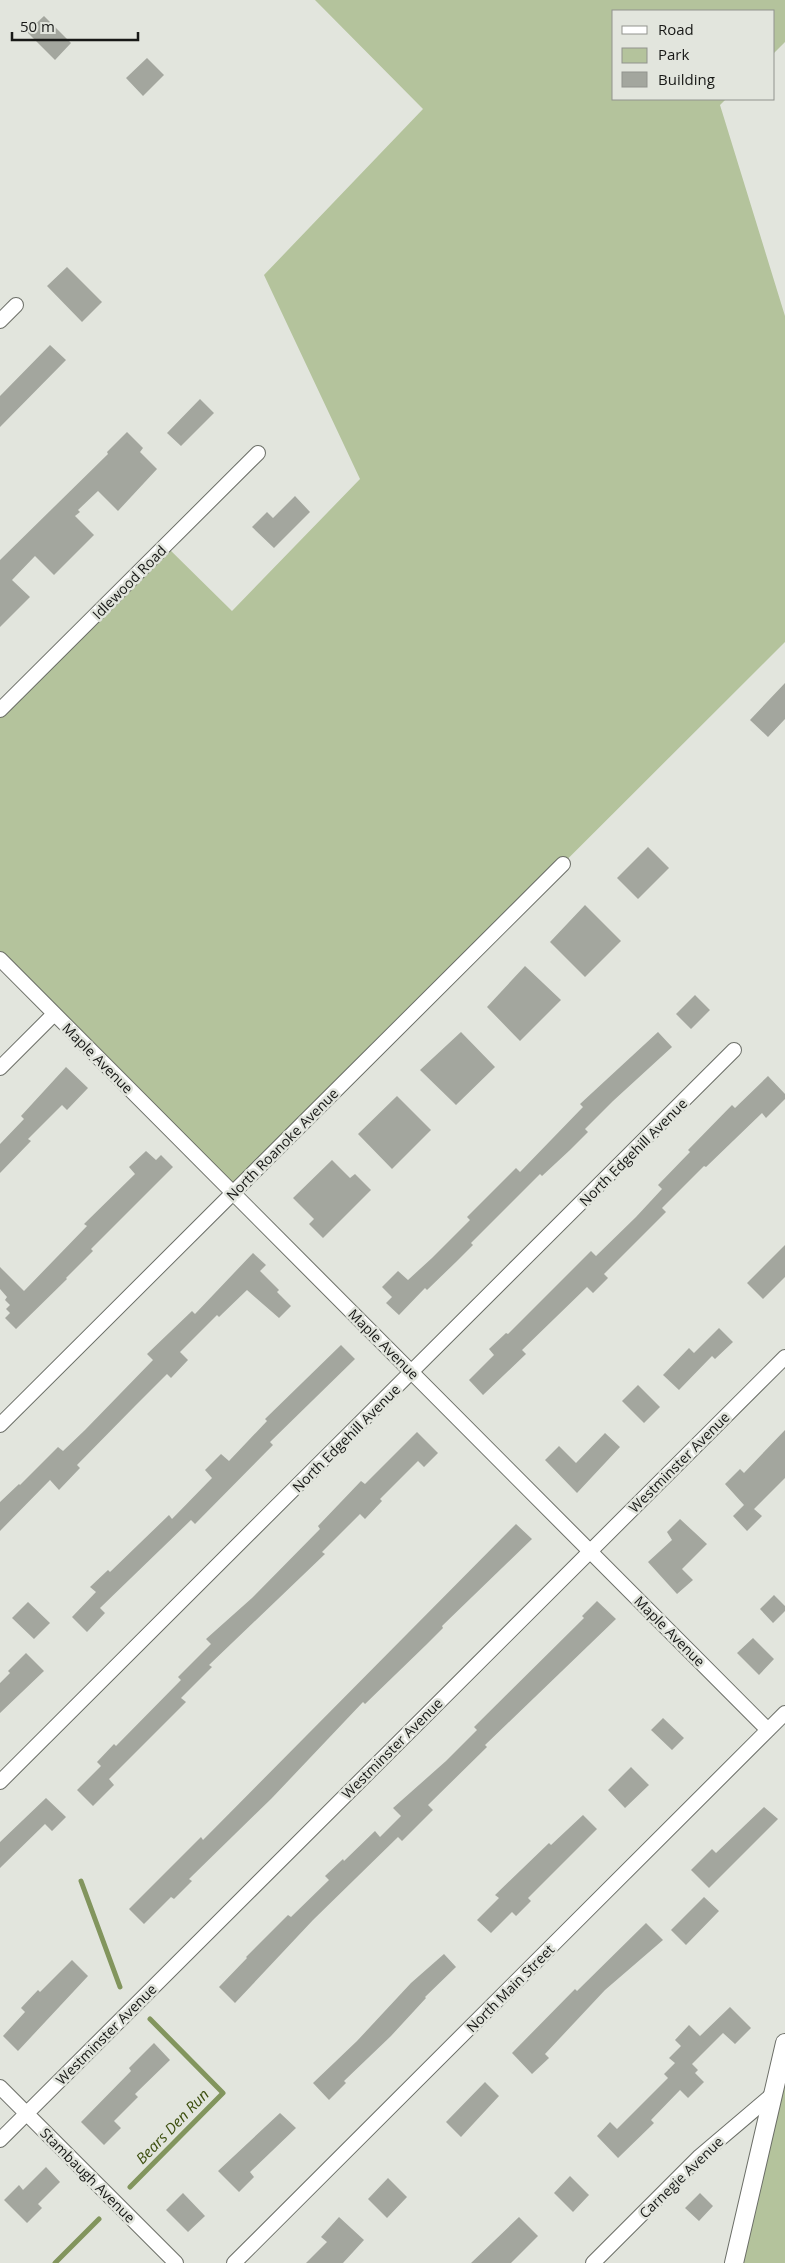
<svg xmlns="http://www.w3.org/2000/svg" width="785" height="2263" viewBox="0 0 785 2263" font-family="'Open Sans',sans-serif">
  <style>
    .green { fill: #b4c39c }
    .lines { fill: none; stroke-linecap: round; stroke-linejoin: round }
    .stream { stroke: #82955d; stroke-width: 5 }
    .building { fill: #a3a69e }
    .minor-casing { stroke: #6b6e67; stroke-width: 16 }
    .tertiary-casing { stroke: #6b6e67; stroke-width: 20 }
    .minor { stroke: #fff; stroke-width: 14 }
    .tertiary { stroke: #fff; stroke-width: 18 }
    .labels { text-anchor: middle; dominant-baseline: central; stroke-width: 5; stroke-linejoin: round; paint-order: stroke }
    .street-label { font-size: 14px; fill: #181917; stroke: #e2e5dd }
    .water-label { font-size: 15px; font-style: italic; fill: #3e5010; stroke: #e2e5dd }
  </style>
  <rect width="100%" height="100%" fill="#e2e5dd"/>
  <path class="green" d="M 315,0 L 785,0 L 785,42 L 774,53 L 774,11 L 614,11 L 614,99 L 726,99 L 720,105 L 785,316 L 785,642 L 233,1193 L 0,959 L 0,710 L 165,545 L 232,611 L 360,479 L 264,275 L 423,109 Z
    M 785,2043 L 785,2263 L 734,2263 Z"/>
  <g class="lines">
    <path class="stream" d="M 81,1881 L 120,1987
      M 130,2187 L 223,2093 L 150,2019
      M 55,2263 L 99,2219"/>
  </g>
  <path class="building" d="M 44,16 L 71,43 L 55,60 L 27,32 Z
    M 147,58 L 164,75 L 143,96 L 126,78 Z
    M 67,267 L 102,302 L 82,322 L 47,286 Z
    M 50,345 L 66,360 L 0,427 L 0,396 Z
    M 200,399 L 214,413 L 181,446 L 167,433 Z
    M 127,432 L 143,448 L 140,452 L 157,469 L 118,511 L 98,491 L 78,510 L 80,512 L 75,516 L 94,535 L 54,575 L 35,556 L 12,580 L 30,597 L 0,627 L 0,560 L 108,454 L 107,452 Z
    M 295,496 L 310,512 L 274,548 L 252,527 L 267,512 L 273,518 Z
    M 785,683 L 785,719 L 768,737 L 750,720 Z
    M 648,847 L 669,868 L 638,899 L 617,878 Z
    M 585,905 L 621,941 L 585,977 L 550,942 Z
    M 525,966 L 561,1000 L 520,1041 L 487,1007 Z
    M 695,995 L 710,1010 L 691,1029 L 676,1014 Z
    M 461,1032 L 495,1067 L 456,1105 L 420,1070 Z
    M 658,1032 L 672,1047 L 613,1101 L 585,1129 L 588,1132 L 570,1150 L 542,1176 L 540,1174 L 471,1243 L 473,1245 L 456,1262 L 427,1290 L 425,1288 L 399,1315 L 386,1303 L 392,1297 L 382,1287 L 398,1271 L 408,1280 L 432,1258 L 470,1220 L 467,1217 L 516,1168 L 520,1172 L 583,1107 L 580,1104 Z
    M 66,1067 L 88,1088 L 67,1110 L 62,1105 L 28,1139 L 31,1141 L 0,1173 L 0,1144 L 24,1119 L 21,1116 Z
    M 768,1076 L 785,1094 L 785,1099 L 766,1118 L 762,1113 L 706,1167 L 704,1166 L 662,1208 L 666,1212 L 604,1274 L 608,1278 L 593,1293 L 587,1287 L 522,1350 L 526,1354 L 483,1395 L 469,1380 L 494,1355 L 489,1349 L 506,1333 L 508,1334 L 591,1251 L 596,1256 L 636,1217 L 662,1189 L 658,1185 L 690,1152 L 688,1150 L 732,1105 L 735,1108 Z
    M 397,1096 L 431,1130 L 392,1169 L 358,1134 Z
    M 146,1151 L 156,1160 L 161,1155 L 173,1167 L 91,1249 L 93,1251 L 66,1278 L 67,1279 L 16,1329 L 5,1318 L 10,1313 L 6,1309 L 10,1305 L 5,1300 L 7,1297 L 0,1289 L 0,1267 L 24,1291 L 87,1226 L 84,1224 L 135,1174 L 129,1167 Z
    M 332,1160 L 350,1178 L 355,1174 L 371,1190 L 323,1238 L 309,1224 L 314,1219 L 293,1198 Z
    M 785,1245 L 785,1277 L 763,1299 L 747,1283 Z
    M 253,1253 L 266,1265 L 260,1271 L 279,1290 L 277,1292 L 291,1306 L 279,1318 L 247,1290 L 219,1317 L 217,1315 L 180,1352 L 188,1360 L 171,1378 L 167,1374 L 135,1406 L 77,1465 L 80,1468 L 59,1490 L 50,1480 L 0,1531 L 0,1502 L 19,1484 L 20,1485 L 58,1447 L 63,1451 L 85,1430 L 153,1360 L 147,1354 L 192,1311 L 195,1314 Z
    M 719,1328 L 733,1342 L 715,1359 L 712,1356 L 679,1390 L 663,1375 L 689,1348 L 694,1353 Z
    M 341,1345 L 355,1359 L 270,1442 L 273,1445 L 195,1524 L 191,1520 L 100,1608 L 105,1613 L 87,1632 L 72,1617 L 96,1592 L 90,1587 L 108,1570 L 110,1572 L 169,1515 L 172,1519 L 212,1478 L 205,1470 L 221,1454 L 229,1461 L 267,1421 L 265,1419 Z
    M 638,1385 L 660,1407 L 644,1423 L 622,1401 Z
    M 785,1430 L 785,1478 L 754,1509 L 762,1516 L 747,1531 L 733,1516 L 744,1505 L 725,1484 L 740,1469 L 744,1473 Z
    M 417,1432 L 438,1453 L 424,1467 L 418,1461 L 380,1499 L 382,1501 L 365,1519 L 360,1514 L 322,1552 L 325,1554 L 209,1665 L 212,1667 L 181,1698 L 186,1702 L 109,1779 L 114,1785 L 93,1806 L 77,1790 L 101,1766 L 97,1762 L 114,1744 L 116,1746 L 181,1680 L 178,1677 L 211,1644 L 206,1639 L 252,1598 L 320,1529 L 318,1526 L 361,1481 L 365,1484 Z
    M 605,1433 L 620,1447 L 577,1493 L 545,1460 L 559,1446 L 576,1463 Z
    M 680,1519 L 707,1544 L 682,1569 L 693,1580 L 677,1594 L 648,1562 L 672,1540 L 667,1532 Z
    M 516,1524 L 532,1539 L 442,1626 L 443,1628 L 426,1645 L 365,1704 L 363,1702 L 272,1798 L 189,1879 L 192,1881 L 174,1899 L 171,1897 L 144,1924 L 129,1909 L 201,1837 L 203,1840 Z
    M 774,1595 L 785,1606 L 785,1611 L 773,1623 L 760,1609 Z
    M 597,1601 L 616,1619 L 485,1745 L 487,1747 L 428,1805 L 433,1810 L 402,1841 L 398,1837 L 313,1920 L 235,2003 L 219,1987 L 247,1958 L 246,1957 L 288,1915 L 291,1917 L 329,1880 L 325,1876 L 343,1859 L 344,1861 L 375,1831 L 380,1837 L 401,1816 L 393,1808 L 446,1761 L 477,1730 L 474,1727 L 584,1618 L 582,1616 Z
    M 28,1602 L 50,1623 L 34,1639 L 12,1618 Z
    M 753,1638 L 774,1659 L 759,1675 L 737,1653 Z
    M 26,1653 L 44,1671 L 0,1713 L 0,1683 L 10,1673 L 8,1671 Z
    M 663,1718 L 684,1738 L 672,1750 L 651,1730 Z
    M 631,1767 L 649,1785 L 625,1808 L 608,1790 Z
    M 46,1798 L 66,1817 L 52,1831 L 45,1824 L 0,1868 L 0,1842 Z
    M 764,1807 L 778,1819 L 709,1888 L 691,1870 L 712,1849 L 716,1853 Z
    M 583,1815 L 597,1829 L 528,1898 L 531,1901 L 516,1916 L 512,1912 L 491,1933 L 477,1920 L 499,1898 L 495,1895 L 549,1843 L 551,1845 Z
    M 704,1897 L 719,1911 L 686,1945 L 671,1930 Z
    M 646,1923 L 663,1940 L 605,1990 L 545,2054 L 549,2058 L 532,2074 L 512,2053 L 575,1989 L 577,1991 Z
    M 444,1954 L 456,1967 L 425,1997 L 426,1998 L 391,2036 L 344,2081 L 346,2083 L 329,2100 L 313,2083 L 357,2041 L 411,1983 Z
    M 72,1960 L 88,1976 L 18,2051 L 3,2036 L 25,2012 L 21,2008 L 38,1990 L 40,1992 Z
    M 730,2007 L 751,2028 L 735,2044 L 723,2033 L 692,2064 L 698,2070 L 695,2073 L 704,2082 L 688,2098 L 680,2090 L 651,2120 L 654,2123 L 618,2158 L 597,2136 L 610,2122 L 617,2129 L 668,2078 L 664,2074 L 675,2063 L 669,2058 L 681,2046 L 675,2040 L 689,2025 L 700,2036 Z
    M 154,2043 L 170,2060 L 135,2094 L 138,2097 L 114,2121 L 121,2128 L 104,2145 L 81,2122 L 131,2071 L 129,2068 Z
    M 485,2082 L 499,2096 L 461,2137 L 446,2122 Z
    M 280,2113 L 296,2128 L 250,2172 L 254,2177 L 239,2192 L 218,2171 Z
    M 46,2167 L 60,2182 L 38,2204 L 42,2208 L 27,2223 L 4,2200 L 19,2185 L 23,2190 Z
    M 570,2176 L 589,2195 L 573,2212 L 554,2193 Z
    M 388,2178 L 407,2197 L 387,2218 L 368,2199 Z
    M 183,2193 L 205,2216 L 188,2232 L 166,2210 Z
    M 700,2193 L 713,2206 L 699,2221 L 685,2208 Z
    M 339,2217 L 364,2240 L 343,2263 L 306,2263 L 327,2242 L 321,2237 Z
    M 519,2217 L 538,2236 L 511,2263 L 471,2263 Z"/>
  <g class="lines">
    <g class="minor-casing">
      <path id="minor" d="M 0,321 L 16,305
        M 0,710 L 258,453
        M 0,959 L 768,1730
        M 0,1068 L 54,1014
        M 0,1425 L 563,864
        M 0,1782 L 734,1050
        M 0,2087 L 176,2263
        M 0,2140 L 785,1357
        M 234,2263 L 785,1713
        M 593,2263 L 700,2156 L 773,2094"/>
    </g>
    <g class="tertiary-casing">
      <path id="tertiary" d="M 734,2263 L 785,2043"/>
    </g>
    <use href="#minor" class="minor"/>
    <use href="#tertiary" class="tertiary"/>
  </g>
  <g class="labels">
    <g class="street-label">
      <text transform="translate(129 582) rotate(-45)">Idlewood Road</text>
      <text transform="translate(98 1058) rotate(45)">Maple Avenue</text>
      <text transform="translate(282 1144) rotate(-45)">North Roanoke Avenue</text>
      <text transform="translate(633 1152) rotate(-45)">North Edgehill Avenue</text>
      <text transform="translate(384 1344) rotate(45)">Maple Avenue</text>
      <text transform="translate(346 1438) rotate(-45)">North Edgehill Avenue</text>
      <text transform="translate(679 1462) rotate(-45)">Westminster Avenue</text>
      <text transform="translate(670 1631) rotate(45)">Maple Avenue</text>
      <text transform="translate(392 1748) rotate(-45)">Westminster Avenue</text>
      <text transform="translate(510 1988) rotate(-45)">North Main Street</text>
      <text transform="translate(106 2034) rotate(-45)">Westminster Avenue</text>
      <text transform="translate(88 2175) rotate(45)">Stambaugh Avenue</text>
      <text transform="translate(681 2177) rotate(-44)">Carnegie Avenue</text>
    </g>
    <g class="water-label">
      <text transform="translate(172 2126) rotate(-46)">Bears Den Run</text>
    </g>
  </g>
  <rect x="612" y="10" width="162" height="90" fill="#e2e5dd" stroke="#91938e"/>
  <rect x="622" y="26" width="25" height="8" fill="#ffffff" stroke="#91938e"/>
  <text x="658" y="35" font-size="15" fill="#181917">Road</text>
  <rect x="622" y="48" width="25" height="15" fill="#b4c39c" stroke="#91938e"/>
  <text x="658" y="60" font-size="15" fill="#181917">Park</text>
  <rect x="622" y="72" width="25" height="15" fill="#a3a69e" stroke="#91938e"/>
  <text x="658" y="85" font-size="15" fill="#181917">Building</text>
  <path d="M12 32v8h126v-8" fill="none" stroke="#181917" stroke-width="2.5"/>
  <text x="20" y="32" font-size="15" fill="#181917" stroke="#e2e5dd" stroke-width="4" paint-order="stroke">50 m</text>
</svg>
